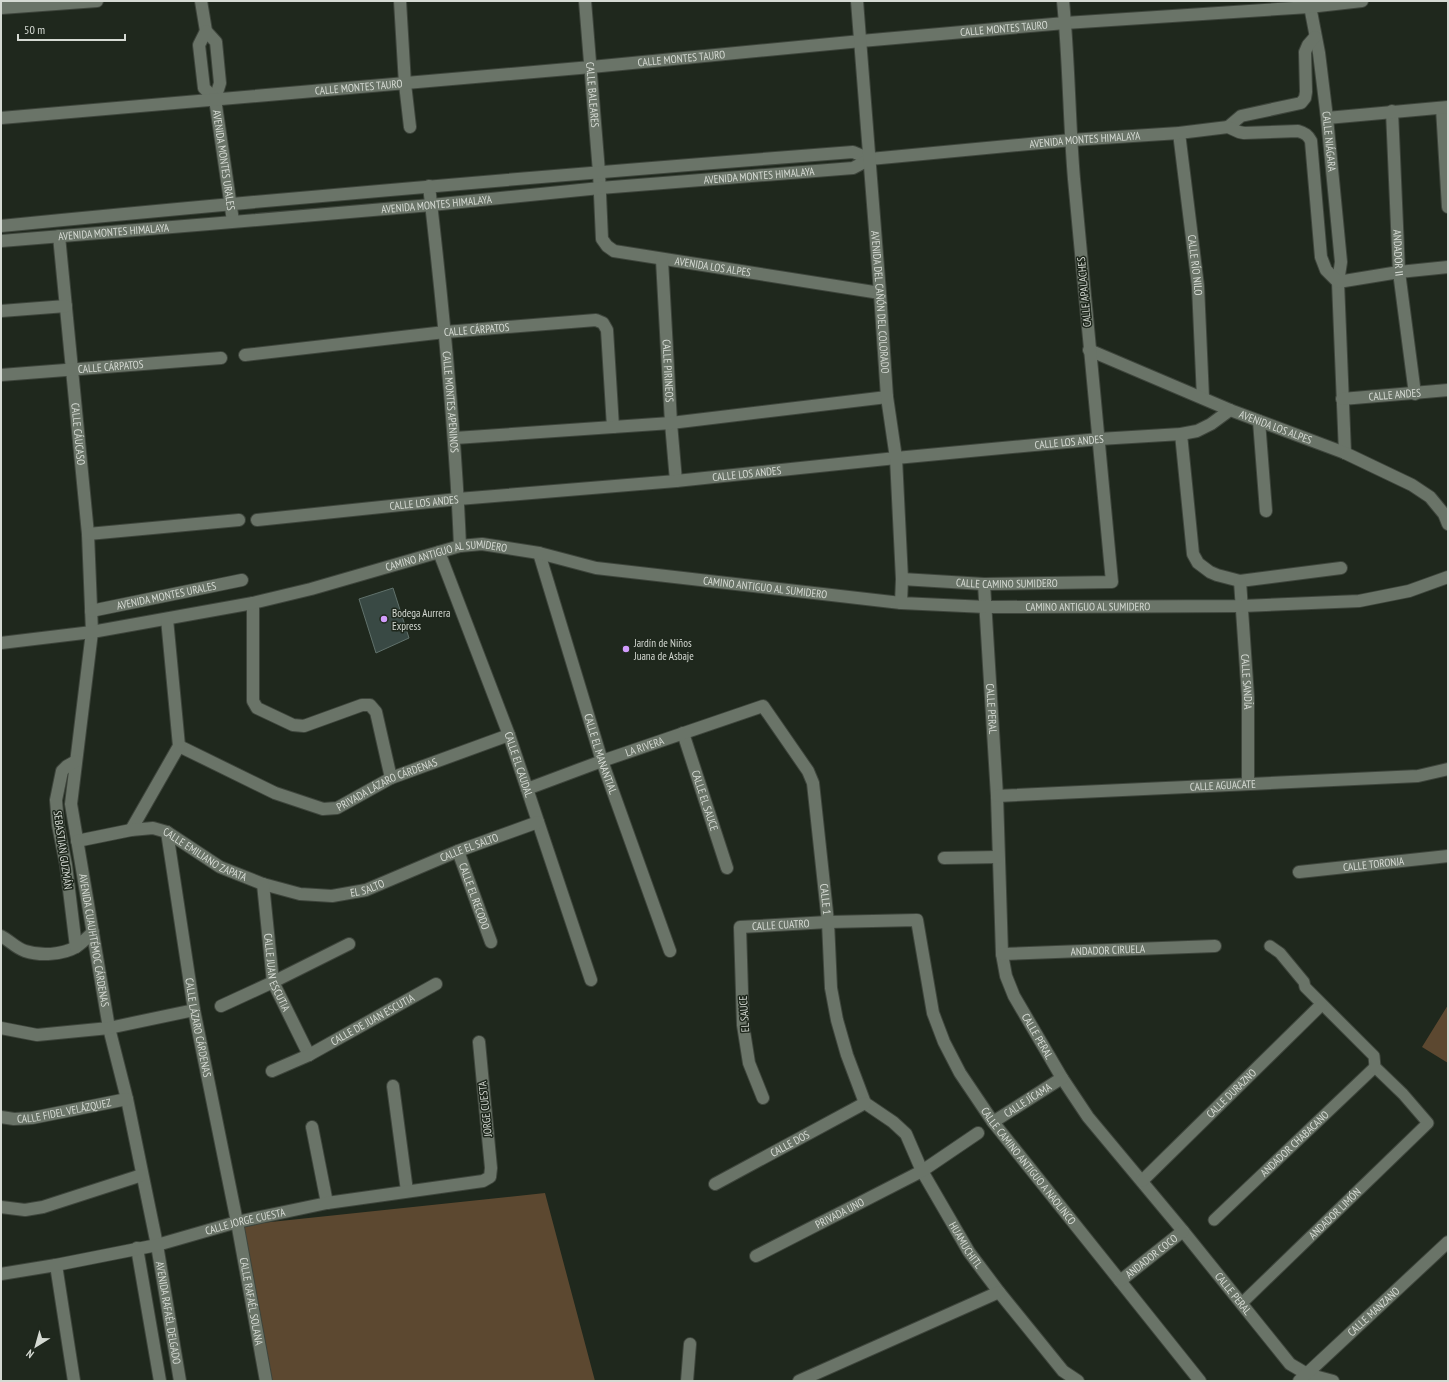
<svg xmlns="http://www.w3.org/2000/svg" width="1449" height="1382" viewBox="0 0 1449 1382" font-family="'PT Sans Narrow',sans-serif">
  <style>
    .green { fill: #5c4830 }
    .building { fill: #394944; stroke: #60716b }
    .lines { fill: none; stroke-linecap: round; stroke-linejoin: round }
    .pedestrian-casing { stroke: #3e453c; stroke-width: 13 }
    .minor-casing { stroke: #3e453c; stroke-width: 14 }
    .secondary-casing { stroke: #3e453c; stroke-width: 14 }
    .pedestrian { stroke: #6a7468; stroke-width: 11 }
    .minor { stroke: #6a7468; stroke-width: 12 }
    .secondary { stroke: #6a7468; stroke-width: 12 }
    .poi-dot { fill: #d29dfd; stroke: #1f281d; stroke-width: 1.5 }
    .labels { text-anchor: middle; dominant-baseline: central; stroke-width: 3; stroke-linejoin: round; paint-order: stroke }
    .street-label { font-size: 11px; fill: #d5dad3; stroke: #1f281d }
    .poi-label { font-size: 11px; fill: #d5dad3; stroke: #1f281d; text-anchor: start }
  </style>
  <rect width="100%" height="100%" fill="#1f281d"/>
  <path class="green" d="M 1448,1005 L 1448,1063 L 1422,1047 Z
    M 545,1193 L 595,1381 L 272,1381 L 242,1225 Z"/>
  <path class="building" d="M 393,588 L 409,638 L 376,653 L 359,599 Z"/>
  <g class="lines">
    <g class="pedestrian-casing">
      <g id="pedestrian">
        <path id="s1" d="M 1214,1220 L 1375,1067"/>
        <path id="s2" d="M 1242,1303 L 1428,1123 L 1403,1094 L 1375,1067 L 1374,1056 L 1305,987 L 1304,982 L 1280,953 L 1270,946"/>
      </g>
    </g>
    <g class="minor-casing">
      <g id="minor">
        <path id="s3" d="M 201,1 L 206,31 L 216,42 L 220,83 L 215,99 L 233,221"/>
        <path d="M 400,1 L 405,84 L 410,127"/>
        <path id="s4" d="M 585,1 L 599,172 L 602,239 L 607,246 L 614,251 L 880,293"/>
        <path id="s5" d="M 1309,1 L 1319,53 L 1327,118 L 1341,262 L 1338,282 L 1345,453"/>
        <path d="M 1,8 L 97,1"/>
        <path d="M 206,31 L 199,45 L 204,88 L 215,99"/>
        <path d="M 1442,108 L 1448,207"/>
        <path id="s6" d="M 1392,111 L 1399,272 L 1415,394"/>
        <path id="s7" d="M 1,118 L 591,67 L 861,41 L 1065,23 L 1309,7 L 1362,1"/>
        <path d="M 1327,118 L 1448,107"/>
        <path d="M 1228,127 L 1241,116 L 1301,103 L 1305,98 L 1306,92 L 1305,52 L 1308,45 L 1315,37"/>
        <path id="s8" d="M 1179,133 L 1198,286 L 1203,398"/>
        <path id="s9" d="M 429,186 C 443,306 455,426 460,546"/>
        <path d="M 1,226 C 285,198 568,174 853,152 L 870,159"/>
        <path id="s10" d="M 59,236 L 88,534 L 92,632 L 71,804 L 109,1028 L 127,1099 L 157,1245 L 180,1381"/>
        <path id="s11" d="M 1,241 L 209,224 L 431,205 L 600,188 L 853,168 L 870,159 L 1071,140 L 1179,133 L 1228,127 L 1239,132 L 1244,133 L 1298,131 C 1305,133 1308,135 1311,141 L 1321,257 L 1326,270 L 1338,282 L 1399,272 L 1448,267"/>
        <path id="s12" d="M 662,260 L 671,423 L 676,481"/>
        <path d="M 1,311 L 66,306"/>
        <path id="s13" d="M 1089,350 L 1230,410 L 1345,453 L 1412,485 L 1430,497 L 1444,514 L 1448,524"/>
        <path id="s14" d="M 245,355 L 445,332 L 596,320 L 603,323 L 607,330 L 613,427"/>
        <path id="s15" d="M 1,375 L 221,358"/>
        <path id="s16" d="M 1342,399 L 1448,390"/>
        <path d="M 1259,421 L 1266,511"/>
        <path d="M 1181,434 L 1193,554 L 1198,563 L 1210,572 L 1217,575 L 1240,581 L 1341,568"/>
        <path d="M 455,438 L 671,423 L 887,397"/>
        <path id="s17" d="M 257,520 L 458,499 L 676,481 L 896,458 L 1099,439 L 1181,434 L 1197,431 L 1211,424 L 1230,410"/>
        <path d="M 88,534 L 239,520"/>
        <path id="s18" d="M 439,552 L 509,735 L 591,980"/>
        <path id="s19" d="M 539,553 L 602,761 L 670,951"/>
        <path id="s20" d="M 902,579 L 984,584 L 1112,582 C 1100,448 1086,313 1074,179 C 1069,120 1069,60 1063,1"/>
        <path id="s21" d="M 1240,581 L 1248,697 L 1248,784"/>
        <path id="s22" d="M 984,584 L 997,796 L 1002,954 L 1006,976 L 1014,996 L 1062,1078 L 1088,1117 L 1183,1231 L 1290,1364 L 1307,1374 L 1333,1381"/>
        <path d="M 253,603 L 253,701 L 257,708 L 293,725 L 304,726 L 362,705 L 370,705 L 376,712 L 391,778"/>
        <path id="s23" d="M 91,611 L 242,580"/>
        <path id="s24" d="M 1,643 L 92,632 L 253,603 L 311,589 L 460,546 L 482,544 L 539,553 L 596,568 L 901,603"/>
        <path id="s25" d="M 683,733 L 727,868"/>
        <path id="s26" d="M 179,746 L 275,793 L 323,809 L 337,808 L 391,778 L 509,735"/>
        <path id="s27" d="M 527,789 L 602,761 L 763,706 L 808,771 L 813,783 L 828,922 L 831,988 L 837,1020 L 847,1055 L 865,1103"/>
        <path id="s28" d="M 997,796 L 1418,776 L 1448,769"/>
        <path d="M 131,830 L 179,746 L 167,619"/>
        <path id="s29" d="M 167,832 L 194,1010 L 237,1222 L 266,1381"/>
        <path id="s30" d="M 77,841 L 131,830 L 153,828 L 167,832 L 220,867 L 263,884 L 300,894 L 332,896 L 366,890 L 458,851 L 538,822"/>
        <path id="s31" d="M 458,851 L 491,942"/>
        <path d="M 944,858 L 998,857"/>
        <path id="s32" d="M 1299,872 L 1448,856"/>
        <path id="s33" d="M 263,884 L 273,982 L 309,1055"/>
        <path d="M 1,936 C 9,940 16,948 25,951 C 40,956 62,955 76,947 C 82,943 88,937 93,932"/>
        <path d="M 76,947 L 66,865 L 58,825 L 56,800 L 62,771 L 67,766 L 76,761"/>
        <path id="s34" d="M 1002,954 L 1215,946"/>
        <path d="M 221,1006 L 273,982 L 349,944"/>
        <path d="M 1,1028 L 37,1035 L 109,1028 L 194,1010"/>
        <path id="s35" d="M 272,1071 L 309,1055 L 436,984"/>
        <path d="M 393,1086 L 407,1191"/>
        <path id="s36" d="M 763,1098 L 749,1063 L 743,1025 L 740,927 L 828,922 L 917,920 L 933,1013 L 944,1042 L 960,1073 L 993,1122 L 1200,1381"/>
        <path id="s37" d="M 865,1103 L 893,1122 L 906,1134 L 922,1171 L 969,1252 L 999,1292 L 1063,1371 L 1078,1381"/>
        <path id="s38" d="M 1,1117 L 14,1119 L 32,1118 L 127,1099"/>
        <path id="s39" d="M 993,1122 L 1062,1078"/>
        <path d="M 312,1127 L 327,1203"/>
        <path id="s40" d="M 1142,1181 L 1321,1005"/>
        <path id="s41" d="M 715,1184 L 865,1103"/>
        <path d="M 1,1207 L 25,1210 L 43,1207 L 142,1175"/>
        <path d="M 137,1248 L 160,1381"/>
        <path id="s42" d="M 756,1256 L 922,1171 L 978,1133"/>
        <path d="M 56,1265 L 74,1381"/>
        <path id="s43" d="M 1,1274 L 56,1265 L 157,1245 L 237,1222 L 327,1203 L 483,1181 L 490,1177 L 491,1168 L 479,1042"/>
        <path id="s44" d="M 1120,1281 L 1183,1231"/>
        <path d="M 687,1381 L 690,1344"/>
        <path d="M 799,1381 L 999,1292"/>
        <path id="s45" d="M 1299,1381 L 1448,1242"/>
      </g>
    </g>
    <g class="secondary-casing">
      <g id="secondary">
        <path id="s46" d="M 857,1 L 880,293 L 887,397 L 896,458 L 902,579 L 901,603 L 986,607 L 1242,606 L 1359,601 L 1409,591 L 1448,577"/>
      </g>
    </g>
    <use href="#pedestrian" class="pedestrian"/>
    <use href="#minor" class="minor"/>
    <use href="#secondary" class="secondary"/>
  </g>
  <g class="poi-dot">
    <circle cx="384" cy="619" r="4"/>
    <circle cx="626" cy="649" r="4"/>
  </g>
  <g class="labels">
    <g class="street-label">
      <text stroke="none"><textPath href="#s7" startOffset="1007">CALLE MONTES TAURO</textPath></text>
      <text stroke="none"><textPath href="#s7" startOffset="683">CALLE MONTES TAURO</textPath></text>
      <text stroke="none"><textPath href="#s7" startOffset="359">CALLE MONTES TAURO</textPath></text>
      <text stroke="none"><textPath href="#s4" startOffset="94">CALLE BALEARES</textPath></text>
      <text stroke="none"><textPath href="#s11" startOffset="1090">AVENIDA MONTES HIMALAYA</textPath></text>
      <text stroke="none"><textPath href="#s5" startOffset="142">CALLE NIÁGARA</textPath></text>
      <text stroke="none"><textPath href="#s3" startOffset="165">AVENIDA MONTES URALES</textPath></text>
      <text stroke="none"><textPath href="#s11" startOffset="761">AVENIDA MONTES HIMALAYA</textPath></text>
      <text stroke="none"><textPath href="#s11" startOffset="437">AVENIDA MONTES HIMALAYA</textPath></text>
      <text stroke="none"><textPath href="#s11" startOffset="113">AVENIDA MONTES HIMALAYA</textPath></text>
      <text stroke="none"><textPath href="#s6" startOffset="142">ANDADOR II</textPath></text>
      <text stroke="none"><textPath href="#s8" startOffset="133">CALLE RÍO NILO</textPath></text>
      <text stroke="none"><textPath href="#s4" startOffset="356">AVENIDA LOS ALPES</textPath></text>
      <text transform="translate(1084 292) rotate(-95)">CALLE APALACHES</text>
      <text stroke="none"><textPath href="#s46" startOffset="302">AVENIDA DEL CAÑÓN DEL COLORADO</textPath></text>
      <text stroke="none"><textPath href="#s14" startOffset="233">CALLE CÁRPATOS</textPath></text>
      <text stroke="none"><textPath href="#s15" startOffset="110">CALLE CÁRPATOS</textPath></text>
      <text stroke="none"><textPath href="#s12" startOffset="111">CALLE PIRINEOS</textPath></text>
      <text stroke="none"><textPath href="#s16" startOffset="53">CALLE ANDES</textPath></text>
      <text stroke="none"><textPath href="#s9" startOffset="217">CALLE MONTES APENINOS</textPath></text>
      <text stroke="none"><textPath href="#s13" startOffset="202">AVENIDA LOS ALPES</textPath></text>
      <text stroke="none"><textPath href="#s10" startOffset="199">CALLE CÁUCASO</textPath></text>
      <text stroke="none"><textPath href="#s17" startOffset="816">CALLE LOS ANDES</textPath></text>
      <text stroke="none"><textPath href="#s17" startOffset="492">CALLE LOS ANDES</textPath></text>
      <text stroke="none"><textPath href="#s17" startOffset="168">CALLE LOS ANDES</textPath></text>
      <text stroke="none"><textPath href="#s24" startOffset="455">CAMINO ANTIGUO AL SUMIDERO</textPath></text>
      <text stroke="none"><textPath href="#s20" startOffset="105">CALLE CAMINO SUMIDERO</textPath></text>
      <text stroke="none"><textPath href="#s24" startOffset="779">CAMINO ANTIGUO AL SUMIDERO</textPath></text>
      <text stroke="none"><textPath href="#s23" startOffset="77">AVENIDA MONTES URALES</textPath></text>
      <text stroke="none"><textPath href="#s46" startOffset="791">CAMINO ANTIGUO AL SUMIDERO</textPath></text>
      <text stroke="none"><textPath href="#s21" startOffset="101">CALLE SANDÍA</textPath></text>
      <text stroke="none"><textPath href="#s22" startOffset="125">CALLE PERAL</textPath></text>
      <text stroke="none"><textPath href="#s27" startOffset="125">LA RIVERA</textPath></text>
      <text stroke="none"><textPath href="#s19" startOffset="210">CALLE EL MANANTIAL</textPath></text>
      <text stroke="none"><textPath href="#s18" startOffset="227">CALLE EL CAUDAL</textPath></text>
      <text stroke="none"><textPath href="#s26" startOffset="227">PRIVADA LÁZARO CÁRDENAS</textPath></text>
      <text stroke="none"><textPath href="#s28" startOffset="226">CALLE AGUACATE</textPath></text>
      <text stroke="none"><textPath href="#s25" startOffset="71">CALLE EL SAUCE</textPath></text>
      <text stroke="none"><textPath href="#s30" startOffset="418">CALLE EL SALTO</textPath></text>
      <text transform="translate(63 850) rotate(82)">SEBASTIAN GUZMÁN</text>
      <text stroke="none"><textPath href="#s30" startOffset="136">CALLE EMILIANO ZAPATA</textPath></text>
      <text stroke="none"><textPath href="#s32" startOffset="75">CALLE TORONJA</textPath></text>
      <text stroke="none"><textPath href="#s30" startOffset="308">EL SALTO</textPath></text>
      <text stroke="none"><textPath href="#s31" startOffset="48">CALLE EL RECODO</textPath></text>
      <text stroke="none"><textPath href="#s27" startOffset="459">CALLE 1</textPath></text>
      <text stroke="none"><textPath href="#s36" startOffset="215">CALLE CUATRO</textPath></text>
      <text stroke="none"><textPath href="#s10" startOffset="709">AVENIDA CUAUHTÉMOC CÁRDENAS</textPath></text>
      <text stroke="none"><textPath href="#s34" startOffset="106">ANDADOR CIRUELA</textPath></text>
      <text stroke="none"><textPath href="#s33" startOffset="90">CALLE JUAN ESCUTIA</textPath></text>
      <text transform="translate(744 1014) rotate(-94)">EL SAUCE</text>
      <text stroke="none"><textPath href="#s35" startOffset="113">CALLE DE JUAN ESCUTIA</textPath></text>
      <text stroke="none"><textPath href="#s29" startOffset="198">CALLE LÁZARO CÁRDENAS</textPath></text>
      <text stroke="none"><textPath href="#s22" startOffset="461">CALLE PERAL</textPath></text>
      <text stroke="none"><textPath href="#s40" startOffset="125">CALLE DURAZNO</textPath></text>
      <text stroke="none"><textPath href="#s39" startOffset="41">CALLE JÍCAMA</textPath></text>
      <text transform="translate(485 1109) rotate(-96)">JORGE CUESTA</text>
      <text stroke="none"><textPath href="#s38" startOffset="64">CALLE FIDEL VELÁZQUEZ</textPath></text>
      <text stroke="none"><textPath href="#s41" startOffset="85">CALLE DOS</textPath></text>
      <text stroke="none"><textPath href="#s1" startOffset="111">ANDADOR CHABACANO</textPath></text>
      <text stroke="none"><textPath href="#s36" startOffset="627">CALLE CAMINO ANTIGUO A NAOLINCO</textPath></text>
      <text stroke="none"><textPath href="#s2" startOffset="129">ANDADOR LIMÓN</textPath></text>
      <text stroke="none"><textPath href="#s42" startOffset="94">PRIVADA UNO</textPath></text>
      <text stroke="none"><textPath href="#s43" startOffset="250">CALLE JORGE CUESTA</textPath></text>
      <text stroke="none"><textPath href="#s37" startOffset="178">HUAMUCHITL</textPath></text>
      <text stroke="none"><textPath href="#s44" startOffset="40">ANDADOR COCO</textPath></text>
      <text stroke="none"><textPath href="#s22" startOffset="785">CALLE PERAL</textPath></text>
      <text stroke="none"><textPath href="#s29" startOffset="477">CALLE RAFAÉL SOLANA</textPath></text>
      <text stroke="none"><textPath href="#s45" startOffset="102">CALLE MANZANO</textPath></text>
      <text stroke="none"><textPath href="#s10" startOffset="1089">AVENIDA RAFAÉL DELGADO</textPath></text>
    </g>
    <g class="poi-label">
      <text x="392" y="613">Bodega Aurrera<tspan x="392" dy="13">Express</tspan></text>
      <text x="634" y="643">Jardín de Niños<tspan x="634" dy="13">Juana de Asbaje</tspan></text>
    </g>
  </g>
  <rect width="1449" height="1382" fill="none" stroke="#d5dad3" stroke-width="4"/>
  <g transform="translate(36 1346) rotate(217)" stroke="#1f281d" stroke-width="3" paint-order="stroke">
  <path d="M0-3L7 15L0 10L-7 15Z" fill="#d5dad3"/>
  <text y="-6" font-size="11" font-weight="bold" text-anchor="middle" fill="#d5dad3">N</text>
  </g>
  <path d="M18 34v6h107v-6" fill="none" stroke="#d5dad3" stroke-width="2"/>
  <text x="24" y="34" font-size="12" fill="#d5dad3" stroke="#1f281d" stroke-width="3" paint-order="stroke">50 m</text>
</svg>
